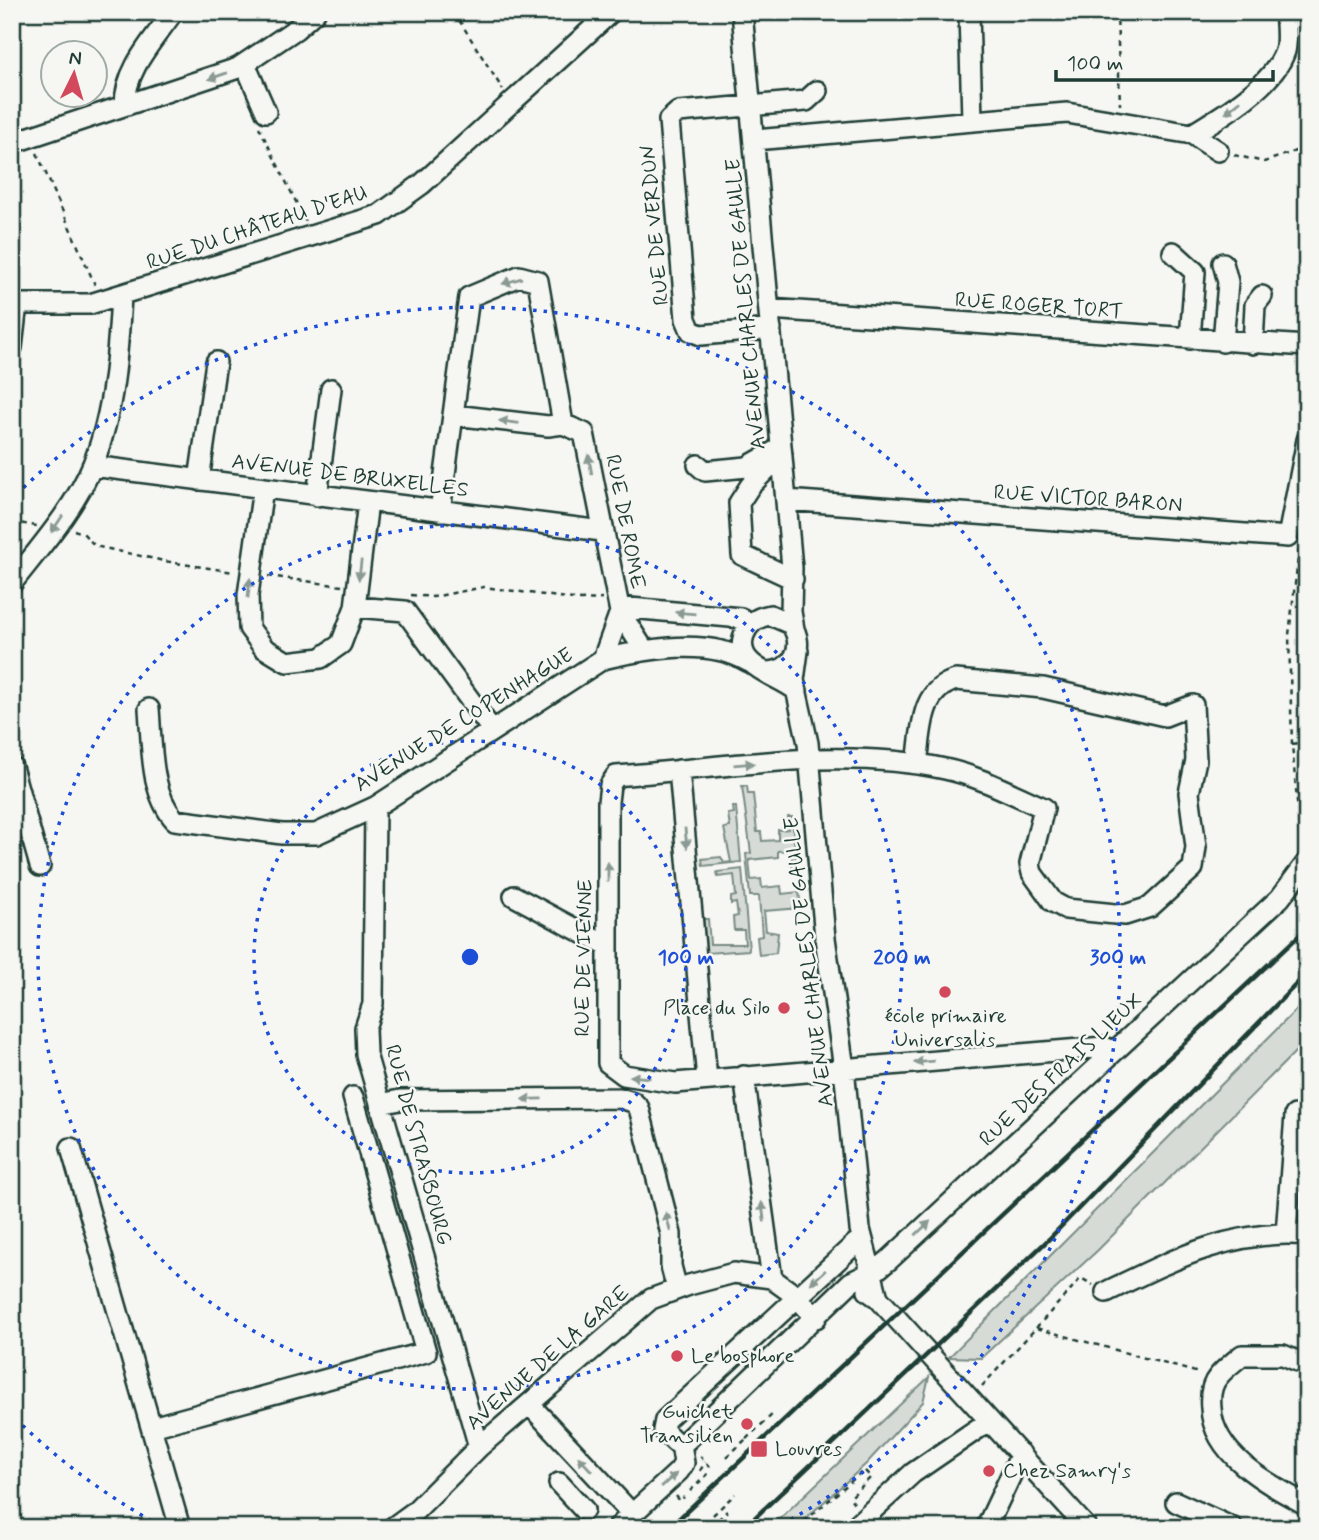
<svg xmlns="http://www.w3.org/2000/svg" width="1319" height="1540" viewBox="0 0 1319 1540" font-family="Mynerve,sans-serif">
  <style>
    .green { fill: #d6dbd6; stroke: #7a8c85; stroke-width: 2 }
    .lines { fill: none; stroke-linecap: round; stroke-linejoin: round }
    .minor-casing { stroke: #1f3d34; stroke-width: 24 }
    .path { stroke: #1f3d34; stroke-width: 2.5; stroke-dasharray: 5 5; stroke-linecap: butt }
    .minor { stroke: #f6f6f2; stroke-width: 19 }
    .rail { stroke: #1f3d34; stroke-width: 4.5 }
    .oneway { fill: #8a9a93 }
    .ring { fill: none; stroke: #1d4ed8; stroke-width: 3.5; stroke-dasharray: 3.5 7 }
    .poi-dot { fill: #d1495b; stroke: #f6f6f2; stroke-width: 2.5 }
    .labels { text-anchor: middle; dominant-baseline: central; stroke-width: 5; stroke-linejoin: round; paint-order: stroke }
    .street-label { font-size: 21px; fill: #1f3d34; stroke: #f6f6f2 }
    .poi-label { font-size: 21px; fill: #1f3d34; stroke: #f6f6f2; text-anchor: start }
    .centre { fill: #1d4ed8; stroke: #f6f6f2; stroke-width: 3.5 }
    .ring-label { font-size: 21px; text-anchor: middle; font-weight: bold; fill: #1d4ed8; stroke: #f6f6f2; stroke-width: 5; stroke-linejoin: round; paint-order: stroke }
  </style>
  <rect width="100%" height="100%" fill="#f6f6f2"/>
  <filter id="ink" filterUnits="userSpaceOnUse"><feTurbulence type="fractalNoise" baseFrequency=".0143" numOctaves="2"/><feDisplacementMap in="SourceGraphic" scale="14" xChannelSelector="R" yChannelSelector="G"/><feConvolveMatrix kernelMatrix="1 2 1 2 8 2 1 2 1" color-interpolation-filters="sRGB"/></filter>
  <g filter="url(#ink)">
    <path class="green" d="M 742,786 L 747,786 L 748,794 L 753,794 L 757,832 L 761,832 L 762,841 L 778,840 L 778,830 L 789,829 L 788,817 L 792,817 L 797,872 L 793,872 L 791,850 L 778,851 L 778,857 L 749,860 L 751,880 L 761,879 L 762,888 L 781,886 L 782,894 L 799,892 L 801,908 L 764,911 L 766,931 L 778,933 L 776,953 L 759,955 L 757,937 L 762,936 L 759,896 L 750,896 L 746,854 L 751,853 Z
      M 733,807 L 736,807 L 741,862 L 703,866 L 702,859 L 721,857 L 724,863 L 731,862 L 724,828 L 730,827 L 728,814 L 734,813 Z
      M 742,869 L 749,950 L 706,953 L 703,919 L 708,919 L 710,944 L 745,944 L 744,930 L 734,930 L 733,917 L 738,916 L 736,903 L 731,904 L 731,897 L 736,896 L 734,875 L 718,877 L 717,872 Z
      M 1307,999 L 1307,1040 L 1098,1250 L 981,1358 L 949,1357 Z
      M 929,1377 L 923,1402 L 866,1464 L 795,1528 L 770,1528 Z"/>
    <g class="lines">
      <g class="minor-casing">
        <path id="minor" d="M 742,12 L 792,568 L 791,612 L 794,629
          M 969,12 L 972,120
          M 245,64 L 266,112
          M 125,105 C 125,69 153,41 173,12
          M 1192,134 L 1218,151
          M 754,140 L 1067,113 L 1192,134 C 1222,116 1274,85 1285,51 C 1288,39 1286,24 1285,12
          M 12,143 L 238,68 L 296,29 L 315,12
          M 1173,252 L 1195,272 L 1190,339
          M 1223,263 L 1228,282 L 1223,342
          M 12,304 L 90,304 L 379,215 L 422,184 L 611,12
          M 769,309 L 1307,346
          M 771,329 L 701,335 L 691,331 L 686,319 L 669,120 L 678,112 L 806,101 L 817,91
          M 1253,344 L 1255,305 L 1262,296
          M 12,347 L 17,304
          M 454,415 L 548,426 L 563,424
          M 782,454 L 750,486 L 739,503 L 742,555 L 793,579
          M 698,465 L 705,471 L 747,467 L 777,450
          M 92,466 L 602,531
          M 199,480 L 216,362
          M 263,488 L 248,595 L 249,628 L 264,648 L 287,662 L 321,658 L 341,644 L 355,607 L 368,502
          M 317,496 L 331,389
          M 786,500 L 1288,537 L 1307,440
          M 440,511 L 469,297 L 519,276 L 538,281 L 563,424 L 584,433 L 620,612 L 644,650
          M 12,583 C 41,546 75,508 93,464 C 114,412 118,351 121,296
          M 355,607 L 405,611 L 492,730
          M 619,607 L 741,618 L 750,624
          M 798,651 L 794,680 L 808,743 L 825,938 L 844,1068 L 860,1229 L 878,1298
          M 603,659 L 620,612
          M 767,672 C 794,671 806,647 791,624 L 770,615 C 758,617 748,623 744,635 C 733,667 778,675 797,691
          M 149,709 C 152,745 150,793 175,820 L 282,834 L 316,834 L 375,807 L 603,659 C 647,649 708,637 749,662
          M 917,764 C 922,732 919,690 956,680 L 1043,688 L 1165,716 L 1193,705 L 1196,760 L 1189,793 L 1196,847 L 1193,868 L 1150,907 L 1125,915 L 1066,909 L 1053,902 L 1032,873 L 1030,864 L 1044,808 C 1012,794 979,776 945,769 C 837,746 724,768 616,776 L 610,785 L 608,802 L 608,1063 L 624,1075 L 675,1083 L 1104,1047 L 1113,1051
          M 12,767 L 40,866
          M 679,770 L 707,1080
          M 375,807 L 373,1004 L 365,1028 L 366,1054 L 479,1447
          M 514,896 L 607,946
          M 744,1076 L 772,1279
          M 380,1104 L 400,1100 L 620,1098 L 633,1102 L 639,1108 L 671,1234 L 671,1266 L 677,1289
          M 71,1148 L 180,1528
          M 1286,1234 L 1295,1115 L 1307,1115
          M 856,1243 L 665,1420 L 663,1430 L 675,1442 L 681,1444 L 687,1440 L 851,1282 L 878,1269 L 889,1260 L 1280,898 L 1307,862
          M 868,1291 L 878,1298 L 1087,1528
          M 1106,1292 C 1170,1261 1233,1228 1307,1235
          M 1307,1365 L 1283,1355 L 1242,1355 C 1234,1362 1224,1369 1218,1377 C 1211,1385 1210,1398 1211,1408 C 1213,1456 1270,1485 1307,1505
          M 529,1404 L 632,1514
          M 152,1427 L 426,1352 L 353,1097
          M 559,1483 L 584,1510
          M 1176,1502 L 1233,1528
          M 392,1528 L 414,1512 L 479,1447 L 651,1299 L 689,1285 L 734,1273 L 771,1278 L 796,1296 L 816,1318
          M 617,1528 L 679,1471 L 684,1463 L 681,1444
          M 853,1528 L 913,1473 L 989,1421
          M 986,1528 L 1021,1454"/>
      </g>
      <path class="path" d="M 454,12 L 503,90
        M 1117,12 L 1120,105
        M 259,127 L 306,222
        M 37,153 L 95,285
        M 1234,155 L 1264,162 L 1307,147
        M 12,522 L 37,526
        M 74,530 L 83,533 L 95,546 L 164,561 L 234,572
        M 1299,550 L 1289,635 L 1292,744 L 1301,847
        M 268,576 L 342,586
        M 411,595 L 433,597 L 484,587 L 581,600 L 602,599
        M 1292,744 L 1307,742
        M 1036,1328 L 1081,1278 L 1093,1285
        M 982,1386 L 1036,1328 L 1199,1373
        M 746,1439 L 774,1413
        M 700,1456 L 710,1467
        M 727,1457 L 746,1439 L 744,1438
        M 700,1471 L 705,1462
        M 690,1491 L 707,1475 L 702,1470
        M 676,1496 L 680,1501 L 684,1497
        M 713,1515 L 735,1494
        M 718,1520 L 727,1511
        M 797,1528 L 864,1470 L 871,1477 L 850,1498 L 854,1503"/>
      <use href="#minor" class="minor"/>
      <path class="rail" d="M 669,1528 L 1307,928
        M 744,1528 L 1049,1239 L 1307,973"/>
    </g>
    <defs><path id="oneway-solid" d="M-6-.8H1V-3.2L6.5 0L1 3.2V.8H-6Z" transform="scale(1.75)"/></defs>
    <g class="oneway">
      <use href="#oneway-solid" transform="translate(218 76) rotate(161)"/>
      <use href="#oneway-solid" transform="translate(1233 107) rotate(140)"/>
      <use href="#oneway-solid" transform="translate(512 281) rotate(163)"/>
      <use href="#oneway-solid" transform="translate(509 422) rotate(-173)"/>
      <use href="#oneway-solid" transform="translate(590 464) rotate(-100)"/>
      <use href="#oneway-solid" transform="translate(57 524) rotate(124)"/>
      <use href="#oneway-solid" transform="translate(360 570) rotate(97)"/>
      <use href="#oneway-solid" transform="translate(249 588) rotate(-84)"/>
      <use href="#oneway-solid" transform="translate(685 613) rotate(-175)"/>
      <use href="#oneway-solid" transform="translate(744 764) rotate(-5)"/>
      <use href="#oneway-solid" transform="translate(686 838) rotate(84)"/>
      <use href="#oneway-solid" transform="translate(608 872) rotate(-90)"/>
      <use href="#oneway-solid" transform="translate(924 1062) rotate(175)"/>
      <use href="#oneway-solid" transform="translate(640 1077) rotate(-175)"/>
      <use href="#oneway-solid" transform="translate(532 1099) rotate(179)"/>
      <use href="#oneway-solid" transform="translate(763 1212) rotate(-98)"/>
      <use href="#oneway-solid" transform="translate(668 1222) rotate(-104)"/>
      <use href="#oneway-solid" transform="translate(923 1228) rotate(-43)"/>
      <use href="#oneway-solid" transform="translate(818 1277) rotate(138)"/>
      <use href="#oneway-solid" transform="translate(585 1464) rotate(-133)"/>
      <use href="#oneway-solid" transform="translate(669 1480) rotate(-42)"/>
    </g>
  </g>
  <g class="ring">
    <circle cx="470" cy="957" r="216"/>
    <circle cx="470" cy="957" r="432"/>
    <path d="M161 1526A648 648 0 0 1 16 1419M16 495A648 648 0 1 1 779 1526"/>
  </g>
  <g class="poi-dot">
    <circle cx="945" cy="992" r="7"/>
    <circle cx="784" cy="1008" r="7"/>
    <circle cx="677" cy="1356" r="7"/>
    <circle cx="747" cy="1424" r="7"/>
    <rect x="750" y="1440" width="18" height="18" rx="3.5"/>
    <circle cx="989" cy="1471" r="7"/>
  </g>
  <g class="labels">
    <g class="street-label">
      <text transform="translate(655 225) rotate(-95)">RUE DE VERDUN</text>
      <text transform="translate(257 228) rotate(-18)">RUE DU CHÂTEAU D'EAU</text>
      <text transform="translate(746 304) rotate(-95)">AVENUE CHARLES DE GAULLE</text>
      <text transform="translate(1039 306) rotate(4)">RUE ROGER TORT</text>
      <text transform="translate(350 476) rotate(7)">AVENUE DE BRUXELLES</text>
      <text transform="translate(1088 499) rotate(4)">RUE VICTOR BARON</text>
      <text transform="translate(625 522) rotate(79)">RUE DE ROME</text>
      <text transform="translate(464 720) rotate(-32)">AVENUE DE COPENHAGUE</text>
      <text transform="translate(584 958) rotate(-89)">RUE DE VIENNE</text>
      <text transform="translate(809 962) rotate(-97)">AVENUE CHARLES DE GAULLE</text>
      <text transform="translate(1061 1070) rotate(-43)">RUE DES FRAIS LIEUX</text>
      <text transform="translate(418 1145) rotate(75)">RUE DE STRASBOURG</text>
      <text transform="translate(548 1358) rotate(-41)">AVENUE DE LA GARE</text>
    </g>
    <g class="poi-label">
      <text x="770" y="1008" text-anchor="end">Place du Silo</text>
      <text x="945" y="1016" text-anchor="middle">école primaire<tspan x="945" dy="24">Universalis</tspan></text>
      <text x="691" y="1356">Le bosphore</text>
      <text x="733" y="1412" text-anchor="end">Guichet<tspan x="733" dy="24">Transilien</tspan></text>
      <text x="775" y="1449">Louvres</text>
      <text x="1003" y="1471">Chez Samry's</text>
    </g>
  </g>
  <circle cx="470" cy="957" r="10" class="centre"/>
  <g class="ring-label">
    <text x="686" y="964">100 m</text>
    <text x="902" y="964">200 m</text>
    <text x="1118" y="964">300 m</text>
  </g>
  <rect width="1319" height="1540" fill="none" stroke="#f6f6f2" stroke-width="42"/>
  <rect x="21" y="21" width="1277" height="1498" fill="none" stroke="#1f3d34" stroke-width="2.5" filter="url(#ink)"/>
  <g transform="translate(74 74) rotate(5)"><circle r="33" fill="#f6f6f2" stroke="#a0aca6" stroke-width="2"/>
  <path d="M0-5L12 26L0 18L-12 26Z" fill="#d1495b"/>
  <text y="-10" font-size="19" font-weight="bold" text-anchor="middle" fill="#1f3d34">N</text>
  </g>
  <path d="M1056 70v10h217v-10" fill="none" stroke="#1f3d34" stroke-width="3.5"/>
  <text x="1067" y="70" font-size="21" fill="#1f3d34" stroke="#f6f6f2" stroke-width="5" paint-order="stroke">100 m</text>
</svg>
